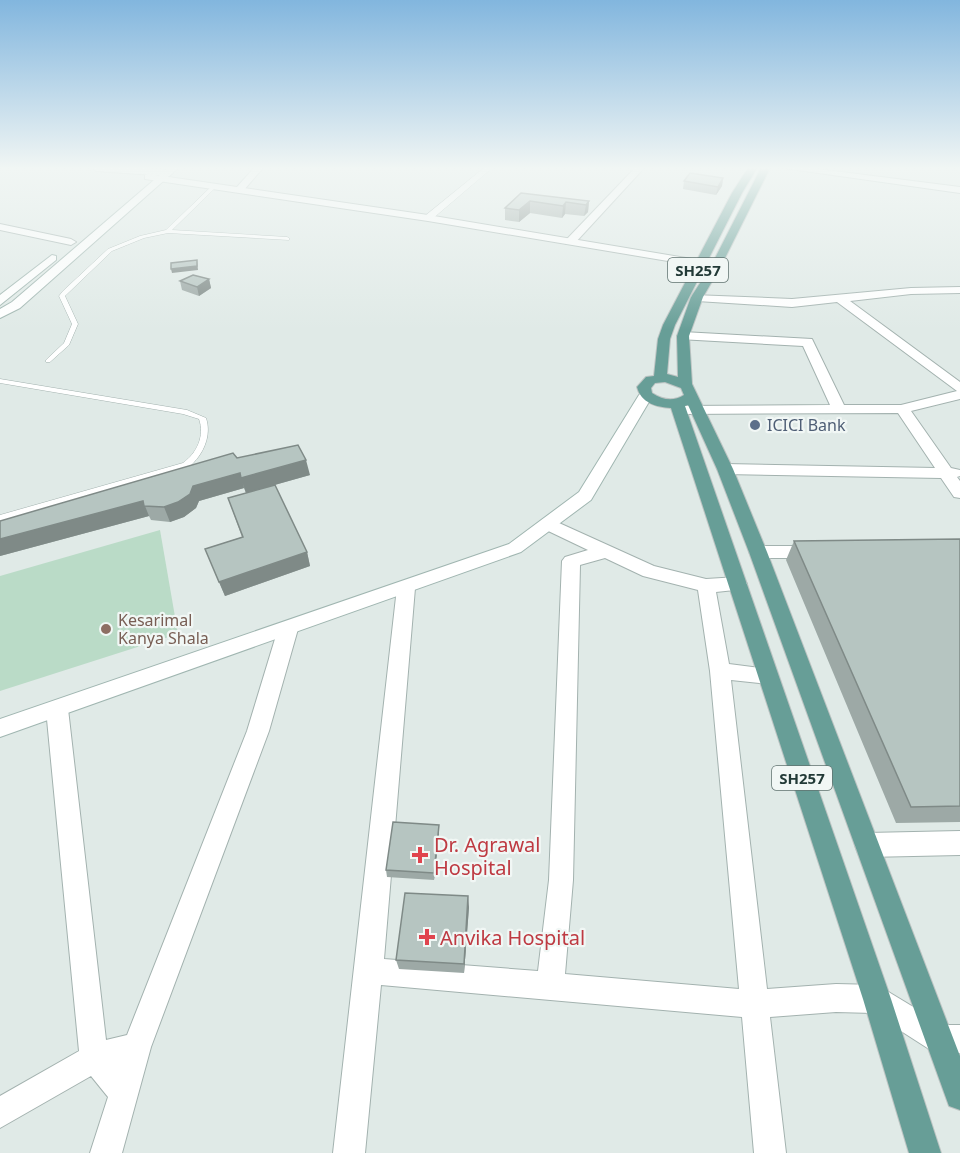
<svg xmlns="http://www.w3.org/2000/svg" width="960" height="1153" viewBox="0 0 960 1153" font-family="'Noto Sans',sans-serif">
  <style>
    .green { fill: #badbc7 }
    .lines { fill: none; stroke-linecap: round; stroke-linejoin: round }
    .service-casing { stroke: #a3b2af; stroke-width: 1 }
    .pedestrian-casing { stroke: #a3b2af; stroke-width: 1 }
    .minor-casing { stroke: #a3b2af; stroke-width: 2 }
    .tertiary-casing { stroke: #a3b2af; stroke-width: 2 }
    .secondary-casing { stroke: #a0b6b1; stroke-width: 2 }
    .primary-casing { stroke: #bdc4c3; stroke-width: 2 }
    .service { fill: #fff; fill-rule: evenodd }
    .pedestrian { fill: #fff; fill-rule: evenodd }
    .minor { fill: #fff; fill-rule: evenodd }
    .tertiary { fill: #fff; fill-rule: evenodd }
    .secondary { fill: #fff; fill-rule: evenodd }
    .primary { fill: #679e97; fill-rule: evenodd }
    .wall { fill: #9da9a6 }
    .shaded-wall { fill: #7f8a87 }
    .building { fill: #b6c5c1; stroke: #7f8a87; stroke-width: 1.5 }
    .service-dot { fill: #5c6f8a; stroke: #f1f7f5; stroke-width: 2 }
    .education-dot { fill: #8d6e63; stroke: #f1f7f5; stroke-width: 2 }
    .health-dot { fill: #e0444e; stroke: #f1f7f5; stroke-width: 2 }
    .labels { text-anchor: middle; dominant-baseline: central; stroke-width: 4.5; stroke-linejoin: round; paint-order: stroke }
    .shield { fill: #f1f7f5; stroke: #607370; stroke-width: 1.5 }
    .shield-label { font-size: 15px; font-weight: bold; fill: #223a37 }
    .service-label { font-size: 16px; fill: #4e5e75; stroke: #f1f7f5; text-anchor: start }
    .education-label { font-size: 16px; fill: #785e54; stroke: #f1f7f5; text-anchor: start }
    .near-health-label { font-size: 20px; fill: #be3a42; stroke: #f1f7f5; text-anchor: start }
  </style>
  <rect width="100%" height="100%" fill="#e0eae7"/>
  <path class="green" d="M 160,530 L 178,634 L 0,691 L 0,576 Z"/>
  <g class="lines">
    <g class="service-casing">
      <path id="service" d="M 213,185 L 217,186 L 172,230 L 287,237 L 289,238 L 289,240 L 168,233 L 144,238 L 112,251 L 65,296 L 78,324 L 69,345 L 50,362 L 46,362 L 46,360 L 64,343 L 72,324 L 59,296 L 63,291 L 108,249 L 140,236 L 166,230 Z
        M 0,379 L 187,410 L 206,418 C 212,436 203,455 189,467 L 0,521 L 0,515 L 183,463 C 197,453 205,436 199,419 L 183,414 L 0,383 Z"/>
    </g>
    <g class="pedestrian-casing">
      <path id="pedestrian" d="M 484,168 L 492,168 L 431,220 L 425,220 L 425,216 Z"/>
    </g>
    <g class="minor-casing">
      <path id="minor" d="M 92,168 C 109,168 161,165 173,173 L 169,176 L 96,171 Z
        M 254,168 L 263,168 L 243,191 L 237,191 L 237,187 Z
        M 635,168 L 644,168 L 574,244 L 566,244 L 566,240 Z
        M 783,168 L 810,168 L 960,187 L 960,193 Z
        M 0,224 L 71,239 L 76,242 L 71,245 L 0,230 Z
        M 960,287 L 960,293 L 911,294 L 850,301 L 960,382 L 960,399 L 911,411 L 951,468 L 960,470 L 960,476 L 957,477 L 960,481 L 960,498 L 954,497 L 941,478 L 725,474 L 717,469 L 725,464 L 935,468 L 898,413 L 679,414 L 672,410 L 679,406 L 830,405 L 803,346 L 679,339 L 677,336 L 683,332 L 812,339 L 844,405 L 901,405 L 957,391 L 837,302 L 792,307 L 697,301 L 691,297 L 693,295 L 792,299 L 911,288 Z
        M 548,518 L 654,566 L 706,579 L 738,577 L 744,579 L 747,584 L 744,589 L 716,592 L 729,664 L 775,670 L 778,676 L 775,682 L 768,684 L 731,680 L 767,989 L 836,984 L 877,985 L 943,1025 L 960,1025 L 960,1053 L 939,1053 L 929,1049 L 873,1013 L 836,1012 L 770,1017 L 786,1153 L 754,1153 L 742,1017 L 381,985 L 365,1153 L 333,1153 L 397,588 L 400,583 L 406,581 L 412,583 L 415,588 L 384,959 L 538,971 L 549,880 L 562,561 L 565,557 L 588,550 L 542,528 L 540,524 L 542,520 ZM 605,558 L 643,576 L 698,590 L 710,671 L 739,989 L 565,974 L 573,880 L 580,565 Z
        M 288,622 L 295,624 L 298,629 L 269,731 L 151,1047 L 122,1153 L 90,1153 L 108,1097 L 91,1076 L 0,1128 L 0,1096 L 79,1051 L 46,709 L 50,703 L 57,700 L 64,703 L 68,709 L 106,1040 L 127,1035 L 247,731 L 278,629 L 281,624 Z
        M 960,831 L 960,855 L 867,857 L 858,853 L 855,845 L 858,837 L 867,833 Z"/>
    </g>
    <g class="tertiary-casing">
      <path id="tertiary" d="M 148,174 L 428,215 L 716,263 L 721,266 L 716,269 L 428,221 L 145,179 L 145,175 Z
        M 758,546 L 814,546 L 820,548 L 823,552 L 820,556 L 814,558 L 758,558 L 752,556 L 749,552 L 752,548 Z"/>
    </g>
    <g class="secondary-casing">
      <path id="secondary" d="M 168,168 L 178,168 L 20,308 L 0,318 L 0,309 L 12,302 Z
        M 52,255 L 56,256 L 56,260 L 0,305 L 0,295 Z
        M 646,391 L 653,395 L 591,500 L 521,552 L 0,737 L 0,719 L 509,544 L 579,492 L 639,395 Z"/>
    </g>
    <g class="primary-casing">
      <path id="primary" d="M 748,168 L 757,168 L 742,193 L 675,325 L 670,339 L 667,374 L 678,377 L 677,336 L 691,297 L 711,266 L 761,168 L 770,168 L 721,266 L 703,297 L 689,336 L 692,384 L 733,469 L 767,552 L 960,1056 L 960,1110 L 949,1106 L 945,1095 L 749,552 L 717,469 L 688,405 L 685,406 L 891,999 L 941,1153 L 909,1153 L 863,999 L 671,408 C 656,407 641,403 637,387 L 646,377 L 654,376 L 658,339 L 663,325 L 732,193 ZM 665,382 L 681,388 L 684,395 C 673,402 663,400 652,393 L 651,388 L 655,383 Z"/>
    </g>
    <use href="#service" class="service"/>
    <use href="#pedestrian" class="pedestrian"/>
    <use href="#minor" class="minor"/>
    <use href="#tertiary" class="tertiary"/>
    <use href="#secondary" class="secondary"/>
    <use href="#primary" class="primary"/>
  </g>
  <path class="wall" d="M 723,178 L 722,186 L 716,195 L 683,189 L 684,181 Z
    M 521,193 L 589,201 L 588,212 L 584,216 L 565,214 L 562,218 L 530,213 L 519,222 L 505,220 L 505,208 Z
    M 209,279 L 211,288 L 199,296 L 182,290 L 180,281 Z
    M 237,458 L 310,475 L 246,493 L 244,488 L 199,501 L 196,508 L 184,517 L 170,522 L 151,520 L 149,516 L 0,556 L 0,521 Z
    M 228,498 L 307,552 L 310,566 L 225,596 L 205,549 L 242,537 Z
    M 960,539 L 960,822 L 896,823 L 786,560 L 794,541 Z
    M 439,825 L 439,833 L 434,880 L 387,877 L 386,870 Z
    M 469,907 L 464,973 L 399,969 L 396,960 Z"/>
  <path class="shaded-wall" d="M 723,178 L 722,186 L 716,195 L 718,187 Z
    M 530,201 L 530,213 L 519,222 L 519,210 Z
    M 589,201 L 588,212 L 584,216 L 586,205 Z
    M 566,202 L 565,214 L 562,218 L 563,206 Z
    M 197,260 L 198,270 L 172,273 L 171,269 Z
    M 209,279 L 211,288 L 199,296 L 197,287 Z
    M 306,460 L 310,475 L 246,493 L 241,478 Z
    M 240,473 L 244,488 L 199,501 L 196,508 L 184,517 L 170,522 L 164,507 L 193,486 Z
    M 143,501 L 149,516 L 0,556 L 0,539 Z
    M 307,552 L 310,566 L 225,596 L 219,582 Z
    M 439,825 L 439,833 L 434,880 L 434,873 Z
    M 468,896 L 469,907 L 464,973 L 464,964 Z"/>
  <path class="building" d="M 690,173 L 723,178 L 718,187 L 684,181 Z
    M 521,193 L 589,201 L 586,205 L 566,202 L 563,206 L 530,201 L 519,210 L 505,208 Z
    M 197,260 L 197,266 L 171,269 L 171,263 Z
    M 193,275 L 209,279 L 197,287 L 180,281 Z
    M 298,445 L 306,460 L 241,478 L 240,473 L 193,486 L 190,494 L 178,502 L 164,507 L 144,506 L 143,501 L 0,539 L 0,521 L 233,453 L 237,458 Z
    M 275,485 L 307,552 L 219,582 L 205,549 L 243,537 L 228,498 Z
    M 960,539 L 960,806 L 911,807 L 794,541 Z
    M 393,822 L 439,825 L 434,873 L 386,870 Z
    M 405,893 L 468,896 L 464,964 L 396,960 Z"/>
  <linearGradient id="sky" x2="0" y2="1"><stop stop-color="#82b6de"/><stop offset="0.51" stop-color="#f1f6f4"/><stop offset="1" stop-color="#f1f6f4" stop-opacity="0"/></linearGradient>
  <rect width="960" height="330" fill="url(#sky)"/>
  <circle class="service-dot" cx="755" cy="425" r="6"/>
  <circle class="education-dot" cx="106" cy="629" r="6"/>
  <g class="health-dot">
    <path d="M417 846h6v6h6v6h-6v6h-6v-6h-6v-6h6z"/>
    <path d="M424 928h6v6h6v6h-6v6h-6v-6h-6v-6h6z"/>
  </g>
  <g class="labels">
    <g class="shield">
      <rect x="668" y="258" width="60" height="24" rx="4.5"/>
      <rect x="772" y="766" width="60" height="24" rx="4.5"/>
    </g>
    <g class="shield-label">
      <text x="698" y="270">SH257</text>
      <text x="802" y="778">SH257</text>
    </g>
    <g class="service-label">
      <text x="767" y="425">ICICI Bank</text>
    </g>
    <g class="education-label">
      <text x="118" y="620">Kesarimal<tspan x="118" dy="18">Kanya Shala</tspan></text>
    </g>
    <g class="near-health-label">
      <text x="434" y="844">Dr. Agrawal<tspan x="434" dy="23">Hospital</tspan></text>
      <text x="440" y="937">Anvika Hospital</text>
    </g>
  </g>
</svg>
